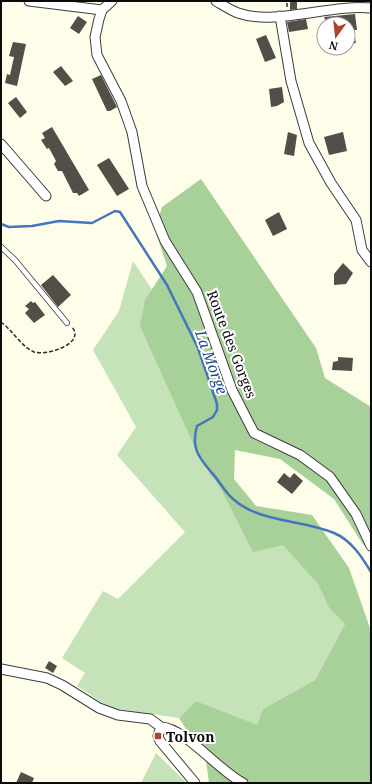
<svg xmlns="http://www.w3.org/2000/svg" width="372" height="784" viewBox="0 0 372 784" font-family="'Noto Serif',serif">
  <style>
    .green { fill: #c6e2b9 }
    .forest { fill: #a8d19a }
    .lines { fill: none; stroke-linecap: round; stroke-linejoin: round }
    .stream { stroke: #4575bc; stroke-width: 2.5 }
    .building { fill: #524e48 }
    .lane-casing { stroke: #3d3d3d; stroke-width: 6 }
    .street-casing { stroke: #3d3d3d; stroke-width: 11 }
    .path { stroke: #2c2c2c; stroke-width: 1.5; stroke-dasharray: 4 2; stroke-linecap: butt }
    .lane { stroke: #fff; stroke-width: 4.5 }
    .street { stroke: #fff; stroke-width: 9 }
    .poi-dot { fill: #a94534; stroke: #fff; stroke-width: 1.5 }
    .labels { text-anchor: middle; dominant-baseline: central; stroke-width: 4; stroke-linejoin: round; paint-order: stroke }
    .street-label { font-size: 14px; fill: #0a0a0a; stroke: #fff }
    .poi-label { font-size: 14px; font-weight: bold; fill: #0a0a0a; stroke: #fff; text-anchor: start }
    .water-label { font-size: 15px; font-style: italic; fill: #234a8c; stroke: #fff }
  </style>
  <rect width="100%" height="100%" fill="#fdfdea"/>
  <path class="green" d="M 133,261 L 159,300 L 187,430 L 318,584 L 329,608 L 345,624 L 315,680 L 263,709 L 257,726 L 196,701 L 179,718 L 110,708 L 77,686 L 85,673 L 62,658 L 103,591 L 118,599 L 185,532 L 117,455 L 136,427 L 93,350 L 119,311 Z
    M 156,753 L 187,783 L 141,783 Z"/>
  <path class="forest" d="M 201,179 L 316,348 L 325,378 L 371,407 L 371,553 L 362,543 L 334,499 L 280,459 L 235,450 L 234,479 L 256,506 L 312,515 L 349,568 L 371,631 L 371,783 L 209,783 L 206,760 L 179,718 L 196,701 L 257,725 L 263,709 L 315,680 L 345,624 L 329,608 L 318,584 L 283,545 L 253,552 L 221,489 L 200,459 L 140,326 L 145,300 L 167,266 L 155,230 L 162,207 Z"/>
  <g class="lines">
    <path class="stream" d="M 1,224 L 9,227 L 32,226 L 59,221 L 92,223 L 115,211 L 120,212 L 167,285 L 198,348 L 217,404 L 217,410 L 213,417 L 197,426 C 191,448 198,456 211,472 C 219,480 224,491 232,498 C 258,523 301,519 334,533 C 351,540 362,557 371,572"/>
  </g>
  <path class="building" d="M 290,1 L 297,1 L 297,9 L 290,10 Z
    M 355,14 L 357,30 L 353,30 L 356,43 L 349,44 L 348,24 L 327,24 L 324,17 Z
    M 78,16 L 87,22 L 79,34 L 70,28 Z
    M 306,19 L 308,29 L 289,32 L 287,22 Z
    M 266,35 L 276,58 L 265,62 L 256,39 Z
    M 13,42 L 26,44 L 17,86 L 5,83 L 7,74 L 10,75 L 14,57 L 9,56 Z
    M 61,66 L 73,81 L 65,86 L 53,72 Z
    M 101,75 L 117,107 L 110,111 L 107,111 L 92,79 Z
    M 282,87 L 284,102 L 277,106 L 271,107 L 269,89 Z
    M 16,97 L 27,112 L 20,118 L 8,103 Z
    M 52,127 L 89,190 L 79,196 L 77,193 L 73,193 L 62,171 L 58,171 L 54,164 L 56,161 L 49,148 L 47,149 L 41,140 L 45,138 L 42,133 Z
    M 288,132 L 297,135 L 294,156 L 284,154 Z
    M 343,132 L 347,151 L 329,155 L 324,137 Z
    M 109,158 L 129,189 L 117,196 L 97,165 Z
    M 279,212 L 287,229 L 273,236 L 265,220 Z
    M 343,263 L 353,273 L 346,284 L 334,285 L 334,274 Z
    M 53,275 L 71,295 L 58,307 L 41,285 Z
    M 31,301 L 33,303 L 35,302 L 45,315 L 34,323 L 25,313 L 29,309 L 25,306 Z
    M 338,357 L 353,358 L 352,371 L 332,370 L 333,362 L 338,361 Z
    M 284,473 L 290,478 L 294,473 L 303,481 L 292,494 L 277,482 Z
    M 49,661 L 57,666 L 53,673 L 45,668 Z
    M 21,772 L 34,778 L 32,783 L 16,783 Z"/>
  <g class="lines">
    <g class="lane-casing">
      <path id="lane" d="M 1,247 L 15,260 L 67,323"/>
    </g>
    <g class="street-casing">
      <path id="street" d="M 29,1 L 102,10
        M 112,1 L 102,10 L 99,19 L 95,37 L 97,55 L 121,101 L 132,132 L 142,186 L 165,241 L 197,292 L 232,390 L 254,433 L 300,455 L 330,477 L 356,514 L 371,546
        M 216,1 C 223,5 230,10 238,13 C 275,26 331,4 371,8
        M 280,16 L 291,81 L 309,143 L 331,183 L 356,220 L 362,250 L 371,262
        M 1,144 L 46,196
        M 1,669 L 47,678 L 62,685 L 99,708 L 118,715 L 150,719 L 161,727
        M 161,727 C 185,728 219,771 243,783
        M 161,727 L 158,736 L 160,741 L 195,783"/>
    </g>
    <path class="path" d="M 287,7 L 287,1
      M 1,322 C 12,330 21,346 34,352 C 46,356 86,344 72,327"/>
    <use href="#lane" class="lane"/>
    <use href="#street" class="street"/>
  </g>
  <rect class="poi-dot" x="154" y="732" width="8" height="8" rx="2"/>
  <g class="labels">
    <g class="street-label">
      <text transform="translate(232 344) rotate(69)">Route des Gorges</text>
    </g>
    <g class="poi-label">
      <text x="166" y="736">Tolvon</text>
    </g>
    <g class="water-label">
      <text transform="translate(212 362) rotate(70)">La Morge</text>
    </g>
  </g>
  <rect width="372" height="784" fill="none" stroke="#0a0a0a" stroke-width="4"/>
  <g transform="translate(336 36) rotate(195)"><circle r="19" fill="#ffffff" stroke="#9d9d9d"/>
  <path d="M0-3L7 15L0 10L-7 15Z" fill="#a94534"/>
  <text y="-6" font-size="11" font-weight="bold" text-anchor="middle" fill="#0a0a0a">N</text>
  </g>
</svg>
